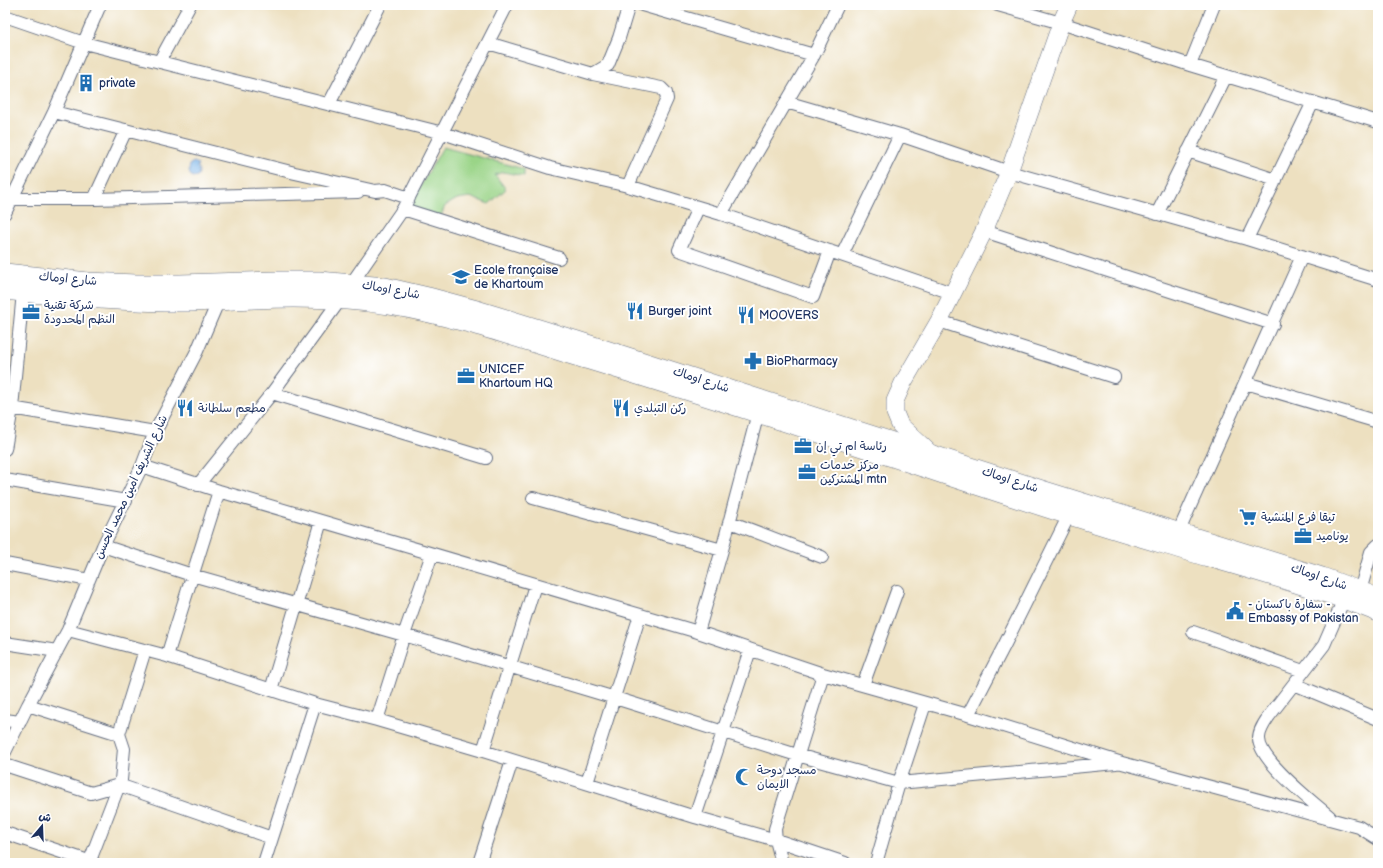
<svg xmlns="http://www.w3.org/2000/svg" width="1383" height="868" viewBox="0 0 1383 868" font-family="'Balsamiq Sans','Playpen Sans Arabic',sans-serif">
  <style>
    .green { fill: #9ad487; stroke: #5a8272 }
    .water { fill: #74b0e6; stroke: #4870a2 }
    .lines { fill: none; stroke-linecap: round; stroke-linejoin: round }
    .street-casing { stroke: #646d80; stroke-width: 14 }
    .secondary-casing { stroke: #646d80; stroke-width: 18 }
    .primary-casing { stroke: #646d80; stroke-width: 20 }
    .street { stroke: #fff; stroke-width: 12 }
    .secondary { stroke: #fff; stroke-width: 17 }
    .primary { stroke: #fff; stroke-width: 19 }
    .labels { text-anchor: middle; dominant-baseline: central; stroke-width: 4; stroke-linejoin: round; paint-order: stroke }
    .poi-label { font-size: 12px; fill: #1b2f5e; stroke: #fff; text-anchor: start }
    .street-label { font-size: 12px; fill: #1b2f5e; stroke: #fff }
  </style>
  <rect width="100%" height="100%" fill="#fff"/>
  <filter id="ink" filterUnits="userSpaceOnUse"><feTurbulence type="fractalNoise" baseFrequency=".025" numOctaves="2"/><feDisplacementMap in="SourceGraphic" scale="8" xChannelSelector="R" yChannelSelector="G"/><feConvolveMatrix kernelMatrix="1 2 1 2 8 2 1 2 1" color-interpolation-filters="sRGB"/></filter>
  <filter id="wash" filterUnits="userSpaceOnUse"><feTurbulence type="fractalNoise" baseFrequency=".012" numOctaves="4" result="noise"/><feDisplacementMap in="SourceGraphic" scale="16" xChannelSelector="R" yChannelSelector="G"/><feGaussianBlur stdDeviation="0.9" result="paint"/><feColorMatrix in="noise" values="0 0 0 0 0 0 0 0 0 0 0 0 0 0 0 0 0 1.4 0 .05"/><feComposite in="paint" operator="in"/></filter>
  <g filter="url(#wash)">
    <rect width="100%" height="100%" fill="#ede0c0"/>
    <path class="green" d="M 443,147 L 524,169 L 524,176 L 503,172 L 495,175 L 506,189 L 489,204 L 470,197 L 457,199 L 445,206 L 441,216 L 409,206 Z"/>
    <path class="water" d="M 194,162 L 198,164 L 197,166 L 199,171 L 198,176 L 193,177 C 188,175 189,169 190,164 Z"/>
  </g>
  <g filter="url(#ink)">
    <g class="lines">
      <g class="street-casing">
        <path id="street" d="M 642,5 L 814,55
          M 998,5 L 1061,23 L 1190,65 L 1378,122
          M 5,16 L 84,43 L 443,133 L 550,168 L 628,186 L 721,214 L 952,293
          M 488,43 L 593,74 L 608,65 L 619,38 L 629,5
          M 159,62 L 190,5
          M 1190,65 L 1214,5
          M 593,74 L 661,88 L 666,93 L 667,99 L 628,186
          M 786,102 L 900,135 L 1009,172 L 1247,239 L 1378,280
          M 329,104 L 380,5
          M 54,112 L 295,173 L 375,191 L 385,190 L 409,198
          M 1188,151 L 1276,180
          M 11,199 L 94,199 L 358,192
          M 94,199 L 126,130
          M 698,208 L 679,250 L 813,297 L 830,251
          M 403,209 L 559,258
          M 5,213 L 54,112 L 100,5
          M 721,214 L 814,55 L 838,5
          M 1157,214 L 1226,76
          M 984,231 L 1273,324
          M 1247,239 L 1313,102
          M 842,255 L 900,135
          M 939,321 L 1114,377
          M 1246,383 L 1378,422
          M 272,393 L 486,458
          M 5,407 L 155,432
          M 5,449 L 12,408 L 23,292
          M 142,466 L 219,491 L 698,632 L 823,674 L 968,715 L 1122,763 L 1359,827 L 1378,839
          M 5,480 L 126,501
          M 198,485 L 272,393 L 340,300 L 403,209 L 507,5
          M 533,498 L 722,550
          M 730,522 L 822,557
          M 1178,533 L 1302,256
          M 103,546 L 192,575 L 404,635 L 615,698 L 797,755 L 899,783 L 1116,763
          M 5,564 L 89,580
          M 1360,591 L 1371,552 L 1378,545
          M 68,630 L 167,656 L 315,704 L 377,720 L 483,751 L 695,817 L 776,840 L 845,863
          M 698,632 L 722,550 L 758,413
          M 1193,632 L 1303,671
          M 5,643 L 57,651
          M 167,656 L 219,491
          M 1294,684 L 1378,719
          M 863,685 L 897,591
          M 271,690 L 321,521
          M 28,705 L 119,734
          M 968,715 L 1004,646 L 1069,515
          M 5,720 L 20,722
          M 377,720 L 404,635 L 432,554
          M 483,751 L 535,585
          M 5,752 L 28,705 L 68,630 L 103,546 L 142,466 L 155,432 L 197,351 L 218,302
          M 5,765 L 91,793 L 119,785 L 121,780 L 124,749 L 119,734 L 145,650
          M 587,783 L 640,615
          M 695,817 L 750,650
          M 1330,817 C 1314,803 1258,760 1259,738 C 1259,730 1265,722 1269,716 L 1324,645 L 1344,599
          M 5,833 L 94,863
          M 89,863 L 119,785 L 272,838
          M 264,863 L 315,704
          M 479,863 L 512,761
          M 782,863 L 776,840 L 775,829 L 823,674
          M 876,863 L 899,783 L 925,704"/>
      </g>
      <g class="secondary-casing">
        <path id="secondary" d="M 930,453 L 900,425 L 895,413 L 895,401 L 903,383 L 939,321 L 984,231 L 1009,172 L 1061,23 L 1069,5"/>
      </g>
      <g class="primary-casing">
        <path id="primary" d="M 5,273 L 88,282 L 136,284 L 180,284 L 275,281 L 319,281 L 385,287 L 428,297 L 480,311 L 578,341 L 1045,491 L 1322,577 L 1378,598
          M 5,290 C 64,297 123,302 183,302 C 207,302 230,300 254,299 C 299,297 346,298 390,305 C 458,316 523,340 589,360 C 710,397 830,436 949,476 C 1022,500 1094,524 1167,545 C 1238,566 1310,585 1378,612"/>
      </g>
      <use href="#street" class="street"/>
      <use href="#secondary" class="secondary"/>
      <use href="#primary" class="primary"/>
    </g>
  </g>
  <defs>
    <g id="building-bare" transform="scale(1.38)"><path d="M-4-6H4V6H1V3H-1V6H-4ZM-2.5-4.3h1.7v1.8h-1.7ZM.8-4.3h1.7v1.8H.8ZM-2.5-1h1.7V.8h-1.7ZM.8-1h1.7V.8H.8Z" fill="#1f6fb2" stroke="#fff" stroke-width="2.5" paint-order="stroke"/></g>
    <g id="school-bare" transform="scale(1.38)"><path d="M0-5L7-2L0 1L-7-2ZM-4 1L0 2.5L4 1V4Q0 6-4 4Z" fill="#1f6fb2" stroke="#fff" stroke-width="2.5" paint-order="stroke"/></g>
    <g id="restaurant-bare" transform="scale(1.38)"><path d="M-5-6h1v4h1v-4h1v4h1v-4h1v5L-1.5 .5V6h-2V.5L-5-1ZM5-6V6H3V1.5H1.5Q1.5-4 5-6Z" fill="#1f6fb2" stroke="#fff" stroke-width="2.5" paint-order="stroke"/></g>
    <g id="office-bare" transform="scale(1.38)"><path d="M-6-3h4V-5.5h4V-3h4V5H-6ZM-1-4.5V-3h2v-1.5ZM-6 0V1H6V0Z" fill="#1f6fb2" stroke="#fff" stroke-width="2.5" paint-order="stroke"/></g>
    <g id="pharmacy-bare" transform="scale(1.38)"><path d="M-2-6h4v4h4v4h-4v4h-4v-4h-4v-4h4Z" fill="#1f6fb2" stroke="#fff" stroke-width="2.5" paint-order="stroke"/></g>
    <g id="supermarket-bare" transform="scale(1.38)"><path d="M-6-5.5h2.5l.6 2H6L4.5 2H-2.5L-4.4-4H-6ZM-1.5 3.2a1.3 1.3 0 1 0 .1 0ZM3 3.2a1.3 1.3 0 1 0 .1 0Z" fill="#1f6fb2" stroke="#fff" stroke-width="2.5" paint-order="stroke"/></g>
    <g id="civic-bare" transform="scale(1.38)"><path d="M-.6-6.5H3V-4.5H.6V-3L4-1V1h2V6H-6V1h2V-1L-.6-3ZM-1.2 2.5V6h2.4V2.5Z" fill="#1f6fb2" stroke="#fff" stroke-width="2.5" paint-order="stroke"/></g>
    <g id="mosque-bare" transform="scale(1.38)"><path d="M3.5-4.9A6 6 0 1 0 3.5 4.9A5 5 0 1 1 3.5-4.9Z" fill="#1f6fb2" stroke="#fff" stroke-width="2.5" paint-order="stroke"/></g>
  </defs>
  <g fill-rule="evenodd">
    <use href="#building-bare" x="86" y="83"/>
    <use href="#school-bare" x="461" y="277"/>
    <use href="#restaurant-bare" x="635" y="311"/>
    <use href="#office-bare" x="31" y="312"/>
    <use href="#restaurant-bare" x="746" y="315"/>
    <use href="#pharmacy-bare" x="753" y="361"/>
    <use href="#office-bare" x="466" y="376"/>
    <use href="#restaurant-bare" x="185" y="408"/>
    <use href="#restaurant-bare" x="621" y="408"/>
    <use href="#office-bare" x="803" y="446"/>
    <use href="#office-bare" x="807" y="472"/>
    <use href="#supermarket-bare" x="1248" y="517"/>
    <use href="#office-bare" x="1303" y="536"/>
    <use href="#civic-bare" x="1235" y="611"/>
    <use href="#mosque-bare" x="744" y="777"/>
  </g>
  <g class="labels">
    <g class="poi-label">
      <text x="99" y="83">private</text>
      <text x="474" y="270">Ecole française<tspan x="474" dy="14">de Khartoum</tspan></text>
      <text x="44" y="305">شركة تقنية<tspan x="44" dy="14">النظم المحدودة</tspan></text>
      <text x="648" y="311">Burger joint</text>
      <text x="759" y="315">MOOVERS</text>
      <text x="766" y="361">BioPharmacy</text>
      <text x="479" y="369">UNICEF<tspan x="479" dy="14">Khartoum HQ</tspan></text>
      <text x="198" y="408">مطعم سلطانة</text>
      <text x="634" y="408">ركن التبلدي</text>
      <text x="816" y="446">رئاسة ام تي إن</text>
      <text x="820" y="465">مركز خدمات<tspan x="820" dy="14">المشتركين mtn</tspan></text>
      <text x="1261" y="517">تيقا فرع المنشية</text>
      <text x="1316" y="536">يوناميد</text>
      <text x="1248" y="604">- سفارة باكستان -<tspan x="1248" dy="14">Embassy of Pakistan</tspan></text>
      <text x="757" y="770">مسجد دوحة<tspan x="757" dy="14">الايمان</tspan></text>
    </g>
    <g class="street-label">
      <text transform="translate(68 279) rotate(5)">شارع اوماك</text>
      <text transform="translate(391 290) rotate(10)">شارع اوماك</text>
      <text transform="translate(701 380) rotate(18)">شارع اوماك</text>
      <text transform="translate(1010 480) rotate(18)">شارع اوماك</text>
      <text transform="translate(131 487) rotate(-65)">شارع الشريف امين محمد الحسن</text>
      <text transform="translate(1319 577) rotate(19)">شارع اوماك</text>
    </g>
  </g>
  <rect width="1383" height="868" fill="none" stroke="#fff" stroke-width="20"/>
  <g transform="translate(42 826) rotate(19)" stroke="#ffffff" stroke-width="3" paint-order="stroke">
  <path d="M0-3L7 15L0 10L-7 15Z" fill="#1b2f5e"/>
  <text y="-6" font-size="11" font-weight="bold" text-anchor="middle" fill="#1b2f5e">ش</text>
  </g>
</svg>
